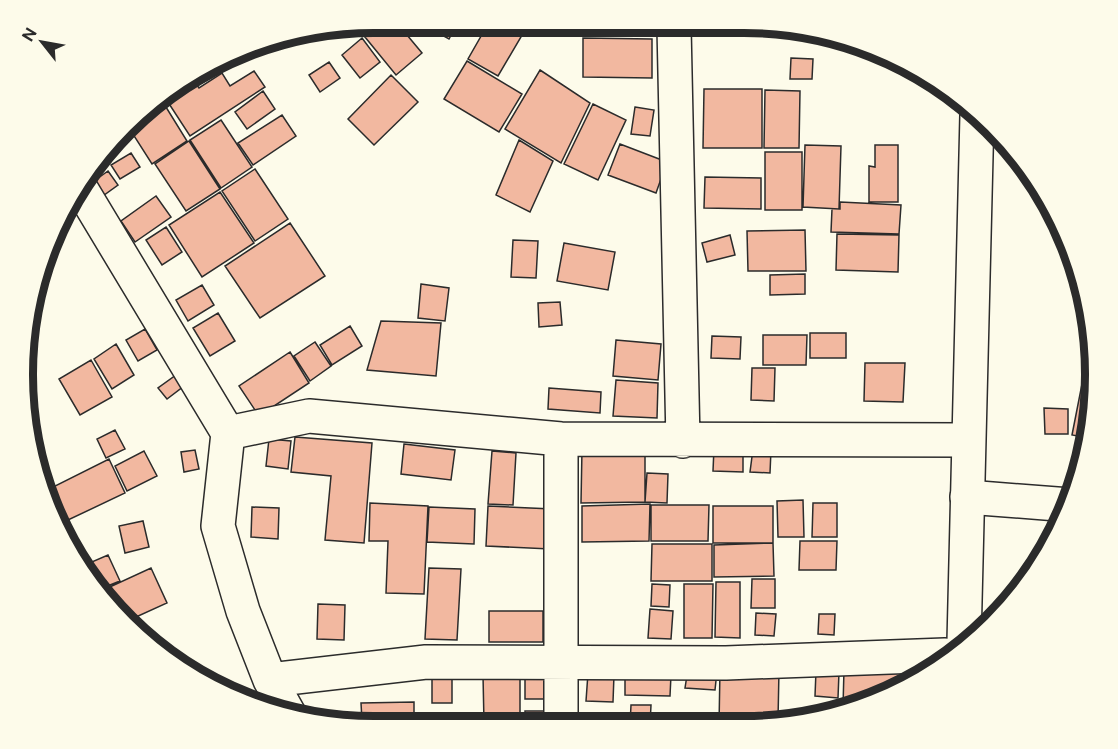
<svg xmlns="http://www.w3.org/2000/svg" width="1118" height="749" viewBox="0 0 1118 749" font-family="'Public Sans',sans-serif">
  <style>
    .building { fill: #f2b8a0; stroke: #2b2b2b; stroke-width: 1.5 }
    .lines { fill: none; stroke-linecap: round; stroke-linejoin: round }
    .minor-casing { stroke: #2b2b2b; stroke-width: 36 }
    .tertiary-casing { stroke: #2b2b2b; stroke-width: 36 }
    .minor { stroke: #fdfbea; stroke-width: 33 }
    .tertiary { stroke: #fdfbea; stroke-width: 33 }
    .rim { fill: none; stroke: #2b2b2b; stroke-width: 8 }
  </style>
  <rect width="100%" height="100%" fill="#fdfbea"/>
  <path class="building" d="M 382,23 L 397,23 L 422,53 L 396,75 L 365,37 Z
    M 425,23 L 457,24 L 449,39 L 424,25 Z
    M 488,24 L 528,25 L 498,76 L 468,59 Z
    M 362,38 L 380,62 L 360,78 L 342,55 Z
    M 583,38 L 652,39 L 652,78 L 583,77 Z
    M 791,58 L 813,59 L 812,79 L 790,79 Z
    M 467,61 L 522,94 L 499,132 L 444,99 Z
    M 329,62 L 340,78 L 320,92 L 309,75 Z
    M 217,63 L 222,71 L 202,83 L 195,74 Z
    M 540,70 L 590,103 L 561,163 L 505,129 Z
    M 254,71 L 265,87 L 190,136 L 164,96 L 179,82 L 191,76 L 199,88 L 222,73 L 230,86 Z
    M 391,75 L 418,102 L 374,145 L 348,119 Z
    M 704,89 L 762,89 L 762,148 L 703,148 Z
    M 765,90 L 800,91 L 799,148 L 764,148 Z
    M 263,91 L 275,109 L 247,129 L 235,112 Z
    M 161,99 L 187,141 L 152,164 L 129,128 Z
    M 593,104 L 626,120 L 598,180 L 564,164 Z
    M 635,107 L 654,110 L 650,136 L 631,134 Z
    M 282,115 L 296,136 L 253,165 L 238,143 Z
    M 221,120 L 252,167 L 221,188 L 190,140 Z
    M 519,140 L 553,161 L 530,212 L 496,195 Z
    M 189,141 L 220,189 L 186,211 L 155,164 Z
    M 620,144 L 667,162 L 656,193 L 608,175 Z
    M 805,145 L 841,146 L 839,209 L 803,207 Z
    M 875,145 L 898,145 L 898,202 L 869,202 L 869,166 L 875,167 Z
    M 765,152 L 802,152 L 802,210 L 765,210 Z
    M 131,153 L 140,167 L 120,179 L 111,165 Z
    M 255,169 L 288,219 L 255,241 L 222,191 Z
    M 108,171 L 118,185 L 100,198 L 90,184 Z
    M 705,177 L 761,178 L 761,209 L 704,208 Z
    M 220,192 L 254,243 L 202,277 L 169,225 Z
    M 156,196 L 171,217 L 135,242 L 121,221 Z
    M 840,202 L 901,205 L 899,234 L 831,232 L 832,209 L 840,209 Z
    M 290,223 L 325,276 L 260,318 L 225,266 Z
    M 166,227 L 182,252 L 162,265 L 146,240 Z
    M 805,230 L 806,271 L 748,271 L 747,231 Z
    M 837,234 L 899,235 L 898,272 L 836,270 Z
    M 730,235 L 735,255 L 707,262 L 702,243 Z
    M 513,240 L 538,241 L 536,278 L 511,277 Z
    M 564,243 L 615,252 L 608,290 L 557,281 Z
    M 805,274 L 805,294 L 770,295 L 770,275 Z
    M 421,284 L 449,288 L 445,321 L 418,318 Z
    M 202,285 L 214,305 L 188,321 L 176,300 Z
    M 560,302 L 562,325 L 539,327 L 538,303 Z
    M 218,313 L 235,341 L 210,356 L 193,328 Z
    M 381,321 L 441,323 L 436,376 L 367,370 Z
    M 350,326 L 362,346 L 332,365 L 320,345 Z
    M 145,329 L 157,350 L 138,361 L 126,340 Z
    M 810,333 L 846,333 L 846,358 L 810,358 Z
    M 763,335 L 807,335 L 806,365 L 763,365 Z
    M 712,336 L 741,337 L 740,359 L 711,358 Z
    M 616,340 L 661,344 L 658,380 L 613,376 Z
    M 315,342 L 331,366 L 310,381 L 294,356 Z
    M 116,344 L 134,375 L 112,389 L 94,359 Z
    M 290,352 L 309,383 L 259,416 L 239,386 Z
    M 91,360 L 112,397 L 80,415 L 59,379 Z
    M 865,363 L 905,363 L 903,402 L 864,401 Z
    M 752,368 L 775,368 L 774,401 L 751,400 Z
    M 176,375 L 184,386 L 167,399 L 158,388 Z
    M 616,380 L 658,383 L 657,418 L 613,416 Z
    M 1082,384 L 1093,387 L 1083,437 L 1072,435 Z
    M 549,388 L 601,392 L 600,413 L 548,409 Z
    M 1044,408 L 1068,409 L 1068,434 L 1045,434 Z
    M 115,430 L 125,449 L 106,458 L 97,439 Z
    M 295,437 L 372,443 L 364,543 L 325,540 L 331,476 L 291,472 Z
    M 269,439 L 291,441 L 288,469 L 266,466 Z
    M 404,444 L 455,450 L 451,480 L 401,474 Z
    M 714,448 L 743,449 L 743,472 L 713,471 Z
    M 582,449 L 645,449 L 645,502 L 581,503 Z
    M 753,449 L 771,450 L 770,473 L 750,472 Z
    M 195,450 L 199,469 L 184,472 L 181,452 Z
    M 144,451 L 157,476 L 127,491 L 115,466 Z
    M 492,451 L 516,453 L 513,505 L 488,504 Z
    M 109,459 L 125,493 L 68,520 L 53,487 Z
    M 647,473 L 668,474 L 667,503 L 645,502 Z
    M 55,496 L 66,519 L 59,523 L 50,498 Z
    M 803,500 L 804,537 L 778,537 L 777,501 Z
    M 370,503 L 428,506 L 424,594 L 386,593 L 388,541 L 369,541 Z
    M 813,503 L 837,503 L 837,537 L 812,537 Z
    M 650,504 L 649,541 L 582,542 L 582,506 Z
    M 651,505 L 709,505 L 708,541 L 651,541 Z
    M 488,506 L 552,509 L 550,549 L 486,546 Z
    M 713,506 L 773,506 L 773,543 L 713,543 Z
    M 252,507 L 279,508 L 278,539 L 251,537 Z
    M 429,507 L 475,509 L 474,544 L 427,542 Z
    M 143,521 L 149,547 L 125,553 L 119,526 Z
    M 800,541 L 837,541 L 836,570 L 799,570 Z
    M 773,543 L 774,576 L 714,577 L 714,545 Z
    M 652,544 L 712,544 L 712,581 L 651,581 Z
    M 108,555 L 120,581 L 100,589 L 87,564 Z
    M 151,568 L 167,603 L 125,622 L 101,591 Z
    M 429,568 L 461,569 L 457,640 L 425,639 Z
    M 752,579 L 775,579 L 775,608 L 751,608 Z
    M 716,582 L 740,582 L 740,638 L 715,637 Z
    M 652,584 L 670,585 L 669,607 L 651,606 Z
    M 684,584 L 713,584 L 712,638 L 684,638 Z
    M 318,604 L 345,605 L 344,640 L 317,639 Z
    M 650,609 L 673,611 L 671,639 L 648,638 Z
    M 489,611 L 543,611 L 543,642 L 489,642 Z
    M 756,613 L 776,614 L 774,636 L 755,635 Z
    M 819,614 L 835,614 L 834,635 L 818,634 Z
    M 688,669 L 717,671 L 715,690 L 685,688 Z
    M 720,669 L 779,670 L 778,720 L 744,726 L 719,726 Z
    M 844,669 L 908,670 L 907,680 L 879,700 L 843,707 Z
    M 816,671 L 839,672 L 838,698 L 815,696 Z
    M 588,673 L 614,675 L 613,702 L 586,701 Z
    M 483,675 L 520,675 L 520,723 L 484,723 Z
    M 525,675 L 546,675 L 546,699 L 525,699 Z
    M 625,675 L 671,675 L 670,696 L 625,695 Z
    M 432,677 L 452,677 L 452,703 L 432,703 Z
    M 414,702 L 414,721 L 362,721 L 361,703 Z
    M 631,705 L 651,705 L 650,725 L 630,725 Z
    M 525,711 L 548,711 L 547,723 L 525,723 Z"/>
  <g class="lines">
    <g class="minor-casing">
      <path id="minor" d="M 674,27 L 683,441
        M 80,187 L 228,433 L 218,526 L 243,611 L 270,680 L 289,714
        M 228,433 L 309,416 L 561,439 L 967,440
        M 967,497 L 1070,505
        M 270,680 L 426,662 L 726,663 L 945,655
        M 561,724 L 561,439"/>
    </g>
    <g class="tertiary-casing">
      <path id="tertiary" d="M 964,642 L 977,115"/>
    </g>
    <use href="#minor" class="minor"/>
    <use href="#tertiary" class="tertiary"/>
  </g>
  <path d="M0 0H1118V749H0ZM374 33H744A341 341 0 0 1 1085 374V375A341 341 0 0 1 744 716H374A341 341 0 0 1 33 375V374A341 341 0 0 1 374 33Z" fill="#fdfbea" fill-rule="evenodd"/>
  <path class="rim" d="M374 33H744A341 341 0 0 1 1085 374V375A341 341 0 0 1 744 716H374A341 341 0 0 1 33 375V374A341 341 0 0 1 374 33Z"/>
  <g transform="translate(42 42) rotate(301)" stroke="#fdfbea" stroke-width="4.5" paint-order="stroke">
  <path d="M0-4.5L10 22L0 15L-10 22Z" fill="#2b2b2b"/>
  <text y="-9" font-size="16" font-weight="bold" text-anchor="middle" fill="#2b2b2b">N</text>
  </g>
</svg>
